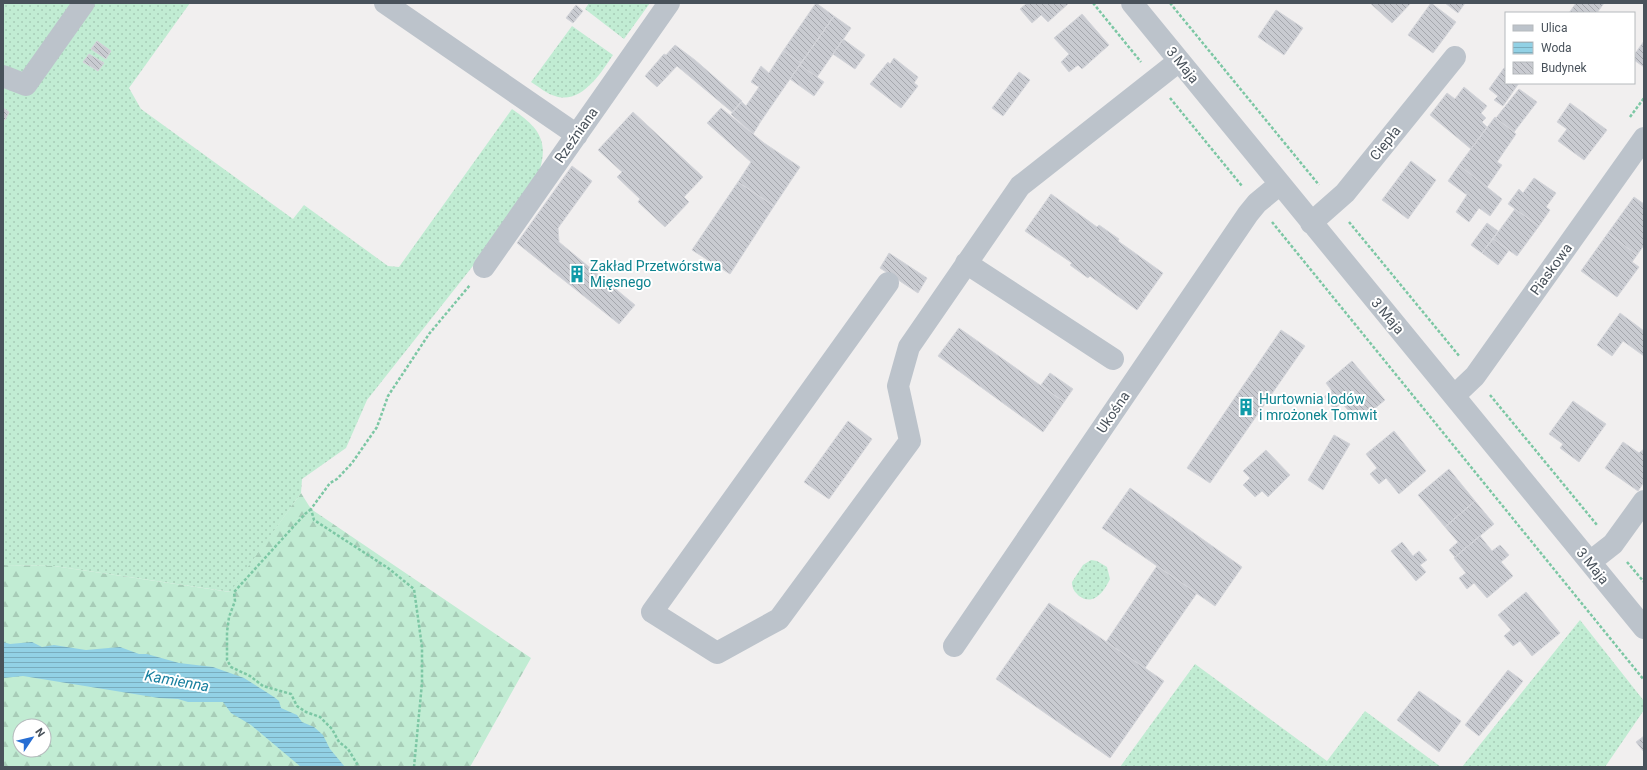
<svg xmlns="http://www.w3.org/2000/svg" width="1647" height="770" viewBox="0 0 1647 770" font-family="Roboto,sans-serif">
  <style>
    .grass { fill: url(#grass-dots) }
    .forest { fill: url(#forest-firs); fill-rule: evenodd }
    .water { fill: url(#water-rules) }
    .building { fill: url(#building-back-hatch); stroke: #d4d5da }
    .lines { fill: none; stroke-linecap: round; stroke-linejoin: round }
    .path { stroke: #7cc7a4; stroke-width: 2.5; stroke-dasharray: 3 2; stroke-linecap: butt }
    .minor { stroke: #bcc3cb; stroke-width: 22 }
    .labels { text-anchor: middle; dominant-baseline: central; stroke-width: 4; stroke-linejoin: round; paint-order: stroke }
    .street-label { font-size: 14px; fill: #49525b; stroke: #fff }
    .culture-label { font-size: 14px; fill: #0d838f; stroke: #fff; text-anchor: start }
    .water-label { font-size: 15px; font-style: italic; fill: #187f9f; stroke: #fff }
  </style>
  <defs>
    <pattern id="grass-dots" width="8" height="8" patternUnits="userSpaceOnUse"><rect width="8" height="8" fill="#c1ecd3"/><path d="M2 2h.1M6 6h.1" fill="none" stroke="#a7ccb7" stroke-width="1.8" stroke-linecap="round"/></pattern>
    <pattern id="forest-firs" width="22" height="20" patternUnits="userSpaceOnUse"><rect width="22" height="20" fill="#c1ecd3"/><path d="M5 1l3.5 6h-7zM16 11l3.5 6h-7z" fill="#a7ccb7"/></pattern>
    <pattern id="water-rules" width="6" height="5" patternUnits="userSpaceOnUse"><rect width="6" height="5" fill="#92d1e5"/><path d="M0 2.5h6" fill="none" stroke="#79acbd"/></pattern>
    <pattern id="building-back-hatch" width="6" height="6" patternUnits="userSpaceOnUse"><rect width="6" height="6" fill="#c9cbd1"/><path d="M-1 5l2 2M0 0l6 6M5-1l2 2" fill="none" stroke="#a5a7ad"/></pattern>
  </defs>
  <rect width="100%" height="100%" fill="#f1efef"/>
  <path class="grass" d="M 3,3 L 190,3 L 129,88 L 141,109 L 293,219 L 304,205 L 388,266 L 399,267 L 512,109 C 536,126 549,138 540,169 L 480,257 L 367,400 L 346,448 L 302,479 L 301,493 L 231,592 L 54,566 L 3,565 Z
    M 589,3 L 650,3 L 624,39 L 585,9 Z
    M 572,26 L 613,55 C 601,73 581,105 555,96 C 547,94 539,87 531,82 Z
    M 1091,560 L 1097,561 L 1107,567 L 1110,579 C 1105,590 1094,607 1079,596 C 1075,592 1072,589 1072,582 L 1083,565 Z
    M 1580,620 L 1644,701 L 1644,710 L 1605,767 L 1462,767 Z
    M 1195,664 L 1327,761 L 1365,711 L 1441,767 L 1120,767 Z"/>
  <path class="forest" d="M 301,493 L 311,509 L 531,658 L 470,767 L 3,767 L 3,565 L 54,566 L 230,592 ZM 20,726 L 44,726 L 44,750 L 20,750 Z"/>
  <path class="water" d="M 3,642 L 10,644 L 32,642 L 42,647 L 54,645 L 86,650 L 120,647 L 139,654 L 147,654 L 179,663 L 213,667 L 244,678 L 274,697 L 279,701 L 281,708 L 297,715 L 302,722 L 314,727 L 323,735 L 330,749 L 345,767 L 301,767 L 251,725 L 231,713 L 223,702 L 188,702 L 178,699 L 159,698 L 23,676 L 3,678 Z"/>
  <path class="building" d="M 816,3 L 834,16 L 801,63 L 783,51 Z
    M 1027,3 L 1069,3 L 1048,22 L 1041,15 L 1032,23 L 1020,9 Z
    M 1370,3 L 1411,3 L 1392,23 Z
    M 1431,3 L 1456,22 L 1433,53 L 1408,35 Z
    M 1445,3 L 1465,3 L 1458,13 Z
    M 1576,3 L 1604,3 L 1597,13 L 1569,13 Z
    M 576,5 L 583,11 L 573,23 L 566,18 Z
    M 1276,10 L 1303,28 L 1284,55 L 1258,37 Z
    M 1082,14 L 1109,45 L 1082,69 L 1078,65 L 1069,72 L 1061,62 L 1069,54 L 1054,38 Z
    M 834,16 L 851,28 L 817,77 L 800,65 Z
    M 843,39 L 865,55 L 855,69 L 833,54 Z
    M 97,41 L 111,51 L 106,59 L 91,49 Z
    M 1644,41 L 1644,67 L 1634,60 L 1634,55 Z
    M 675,45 L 695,60 L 742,101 L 732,112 L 677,66 L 657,87 L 645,76 L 664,54 L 666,55 Z
    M 783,51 L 801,63 L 761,121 L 746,106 L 759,87 L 751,82 L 761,66 L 769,73 Z
    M 89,54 L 104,63 L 98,71 L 83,62 Z
    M 894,58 L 918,77 L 914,83 L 918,86 L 901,108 L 870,84 L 888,62 L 890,64 Z
    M 800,65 L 824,82 L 814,96 L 790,79 Z
    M 1504,68 L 1506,69 L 1506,83 L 1519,83 L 1503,106 L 1494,100 L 1498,96 L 1489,89 Z
    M 1019,72 L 1030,80 L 1003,116 L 992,108 Z
    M 1464,87 L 1487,106 L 1481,113 L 1486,118 L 1482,122 L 1487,127 L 1471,149 L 1430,115 L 1447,93 L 1455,99 Z
    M 1519,89 L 1537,102 L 1514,132 L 1496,118 Z
    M 742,102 L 761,121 L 753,134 L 731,114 Z
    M 1570,103 L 1607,130 L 1584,160 L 1558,141 L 1567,129 L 1557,122 Z
    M 3,108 L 9,112 L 5,120 L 3,119 Z
    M 721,108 L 764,143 L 800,167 L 774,206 L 738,182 L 751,162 L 707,123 Z
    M 633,112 L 703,177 L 684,197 L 689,202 L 665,227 L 638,202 L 640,199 L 617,177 L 622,172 L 598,150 Z
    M 1495,117 L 1516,134 L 1497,162 L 1502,165 L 1487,187 L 1459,165 Z
    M 1411,161 L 1436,180 L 1408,219 L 1382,200 Z
    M 1459,165 L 1502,199 L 1490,216 L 1479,208 L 1469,222 L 1456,212 L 1467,195 L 1448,181 Z
    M 572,166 L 592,181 L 558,228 L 559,242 L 635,305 L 619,324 L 517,243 Z
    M 1534,178 L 1556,193 L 1546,207 L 1550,210 L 1539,226 L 1508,204 L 1519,189 L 1523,193 Z
    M 738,182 L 774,206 L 730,274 L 692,250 Z
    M 1051,194 L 1097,227 L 1099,225 L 1119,239 L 1118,241 L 1163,273 L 1137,310 L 1090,276 L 1088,278 L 1070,265 L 1072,263 L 1025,231 Z
    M 1634,197 L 1644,204 L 1644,245 L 1637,255 L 1608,233 Z
    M 1515,209 L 1539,226 L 1517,256 L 1493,239 Z
    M 1487,223 L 1498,231 L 1482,253 L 1471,245 Z
    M 1608,233 L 1637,255 L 1632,262 L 1639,267 L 1617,297 L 1581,271 Z
    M 1493,239 L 1509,250 L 1498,265 L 1482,253 Z
    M 889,253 L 927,278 L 918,293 L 880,268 Z
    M 1620,313 L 1644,331 L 1644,356 L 1623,341 L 1612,356 L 1597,345 Z
    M 959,328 L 1064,402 L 1043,432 L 938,356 Z
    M 1281,330 L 1305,346 L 1210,483 L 1187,468 Z
    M 1352,361 L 1385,400 L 1358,422 L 1342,403 L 1334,409 L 1324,397 L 1332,391 L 1326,383 Z
    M 1050,373 L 1073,389 L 1064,402 L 1041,385 Z
    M 1573,401 L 1606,424 L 1579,462 L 1560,448 L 1563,444 L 1549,434 Z
    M 848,421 L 872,439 L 829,499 L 804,482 Z
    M 1394,431 L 1426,471 L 1399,494 L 1386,478 L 1379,484 L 1370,474 L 1377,468 L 1366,454 Z
    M 1334,435 L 1350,444 L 1323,490 L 1308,480 Z
    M 1623,442 L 1639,453 L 1644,449 L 1644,482 L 1638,491 L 1605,468 Z
    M 1266,450 L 1290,475 L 1268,497 L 1262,491 L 1255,497 L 1243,485 L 1250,478 L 1243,471 Z
    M 1449,469 L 1475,501 L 1445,527 L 1418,495 Z
    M 1130,488 L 1242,567 L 1215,606 L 1102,528 Z
    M 1475,501 L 1494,524 L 1455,557 L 1449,550 L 1458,542 L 1445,527 Z
    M 1480,536 L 1492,551 L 1500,545 L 1509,555 L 1501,562 L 1513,576 L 1487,598 L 1474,583 L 1467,589 L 1459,578 L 1466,573 L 1454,558 Z
    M 1402,542 L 1413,556 L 1419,551 L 1427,560 L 1420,565 L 1426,572 L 1416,581 L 1391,551 Z
    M 1157,566 L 1197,593 L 1145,668 L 1106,642 Z
    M 1526,592 L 1560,633 L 1532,656 L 1520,641 L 1513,646 L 1504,636 L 1511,630 L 1498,615 Z
    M 1049,603 L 1164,681 L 1110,758 L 996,679 Z
    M 1508,670 L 1523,681 L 1479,736 L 1465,725 Z
    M 1419,691 L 1461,721 L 1439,752 L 1397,720 Z
    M 1644,736 L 1644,752 L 1636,742 Z"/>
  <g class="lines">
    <path class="path" d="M 1093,3 L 1141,62
      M 1170,3 L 1319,185
      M 1170,98 L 1242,186
      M 1630,117 L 1644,98
      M 1272,222 L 1644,680
      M 1349,222 L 1460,357
      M 1490,395 L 1597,525
      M 311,509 L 305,514 L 234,592 L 235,601 L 229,617 L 227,632 L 227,660 L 231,667 L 250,676 L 263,686 L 291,694 L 297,706 L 306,712 L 320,717 L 332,729 L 339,742 L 348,749 L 359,767
      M 1627,562 L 1644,582
      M 414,767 L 422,683 L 422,647 L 414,589 L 388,568 L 314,520 L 311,509 L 330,483 L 337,479 L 352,463 L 377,427 L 388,396 L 429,334 L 470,285"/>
    <path class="minor" d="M 385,3 L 577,135
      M 1132,3 L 1644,628
      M 3,76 L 26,85 L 84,3
      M 1311,223 L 1345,193 L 1455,57
      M 966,263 L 1113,359
      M 484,267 L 669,3
      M 888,283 L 652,612 L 717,653 L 779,619 L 910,441 L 898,386 L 909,347 L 1020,186 L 1179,61
      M 1454,396 L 1475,376 L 1644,138
      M 1590,562 L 1613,544 L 1644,501
      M 954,646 L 1248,214 L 1257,203 L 1280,184"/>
  </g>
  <defs>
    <g id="building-bare" transform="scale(1.38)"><path d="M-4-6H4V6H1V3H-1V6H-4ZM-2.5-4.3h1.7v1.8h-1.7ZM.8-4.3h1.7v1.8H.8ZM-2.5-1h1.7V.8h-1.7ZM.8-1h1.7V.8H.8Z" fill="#0f9aa8" stroke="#fff" stroke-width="2.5" paint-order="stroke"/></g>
  </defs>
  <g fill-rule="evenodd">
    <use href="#building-bare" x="577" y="274"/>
    <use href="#building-bare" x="1246" y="407"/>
  </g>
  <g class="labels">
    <g class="street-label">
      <text transform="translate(1183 65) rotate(51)">3 Maja</text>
      <text transform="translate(576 135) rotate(-55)">Rzeźniana</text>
      <text transform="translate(1385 143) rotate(-51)">Ciepła</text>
      <text transform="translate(1551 269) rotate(-54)">Piaskowa</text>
      <text transform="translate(1388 316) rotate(50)">3 Maja</text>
      <text transform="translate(1113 412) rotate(-56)">Ukośna</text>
      <text transform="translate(1593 566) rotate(51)">3 Maja</text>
    </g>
    <g class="culture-label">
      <text x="590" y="266">Zakład Przetwórstwa<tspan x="590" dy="16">Mięsnego</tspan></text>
      <text x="1259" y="399">Hurtownia lodów<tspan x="1259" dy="16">i mrożonek Tomwit</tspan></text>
    </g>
    <g class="water-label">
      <text transform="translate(177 681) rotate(10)">Kamienna</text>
    </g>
  </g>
  <rect width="1647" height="770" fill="none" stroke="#49525b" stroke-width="8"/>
  <rect x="1505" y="12" width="130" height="72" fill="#ffffff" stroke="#b6babd"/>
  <rect x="1513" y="25" width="20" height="6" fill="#bcc3cb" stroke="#b6babd"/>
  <text x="1541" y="32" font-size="12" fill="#49525b">Ulica</text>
  <rect x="1513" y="42" width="20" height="12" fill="url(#water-rules)" stroke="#b6babd"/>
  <text x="1541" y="52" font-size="12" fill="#49525b">Woda</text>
  <rect x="1513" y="62" width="20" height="12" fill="url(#building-back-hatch)" stroke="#b6babd"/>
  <text x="1541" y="72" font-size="12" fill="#49525b">Budynek</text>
  <g transform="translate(32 738) rotate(55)"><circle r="19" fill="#ffffff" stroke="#b6babd"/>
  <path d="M0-3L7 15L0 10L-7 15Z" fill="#276ed3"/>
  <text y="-6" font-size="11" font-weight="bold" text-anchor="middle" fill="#49525b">N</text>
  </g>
</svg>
